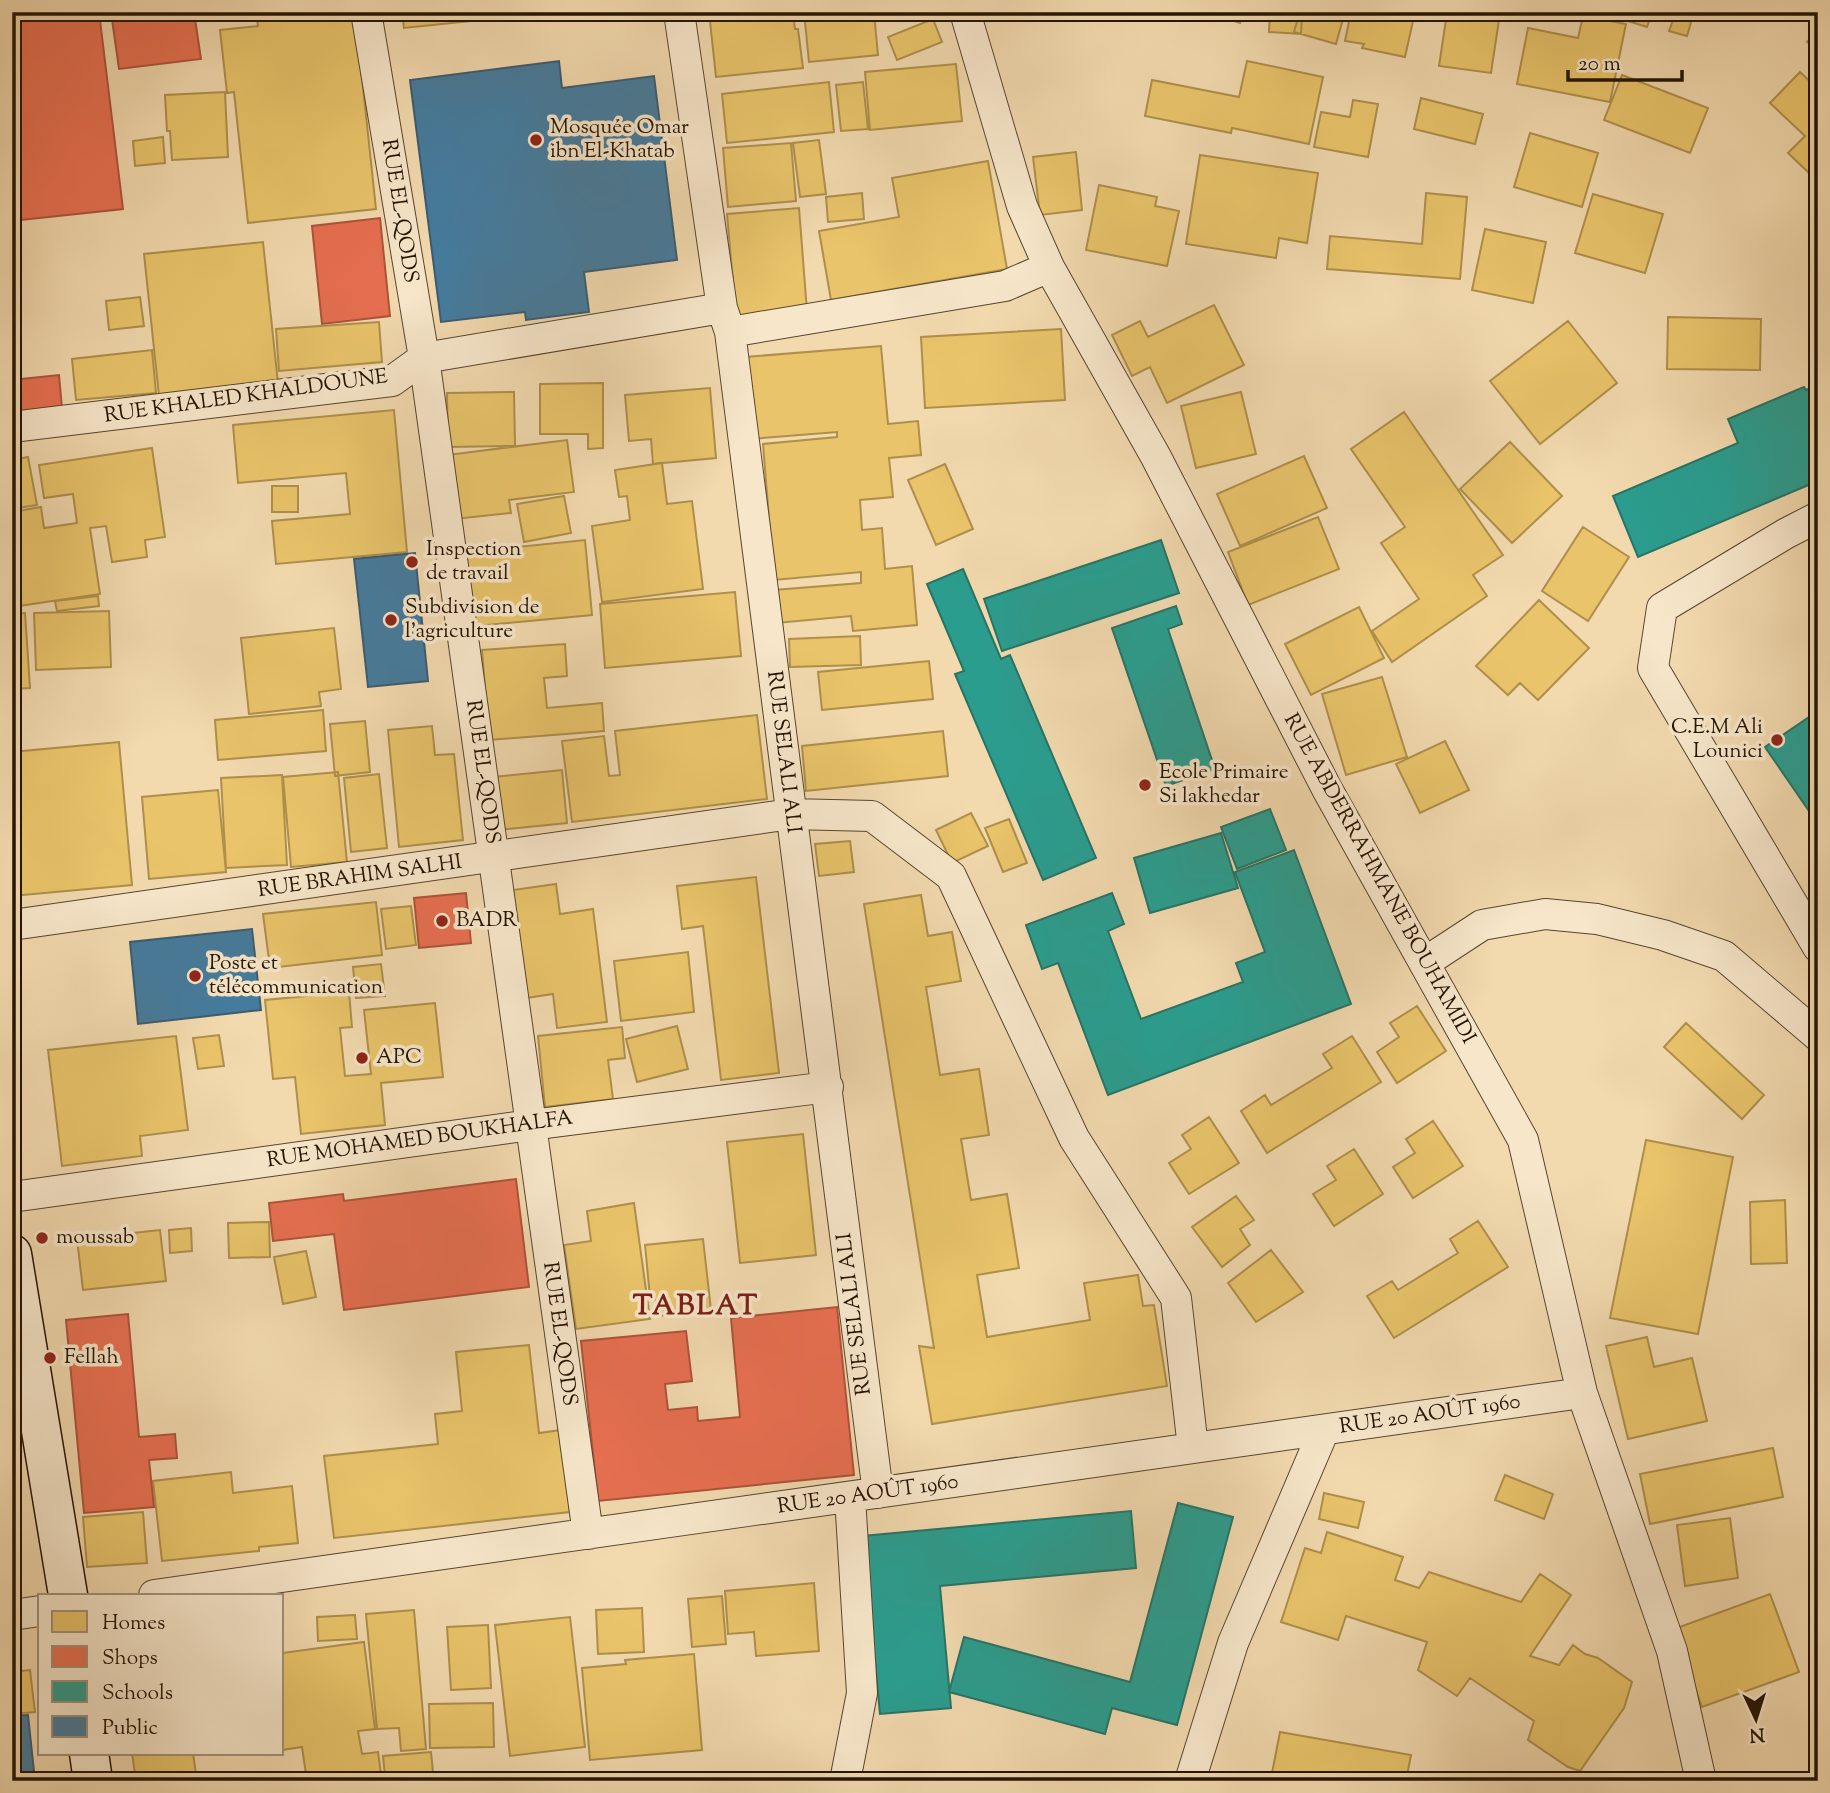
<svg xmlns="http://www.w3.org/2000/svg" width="1830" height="1793" viewBox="0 0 1830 1793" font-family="'Sorts Mill Goudy',serif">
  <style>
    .homes { fill: #e9c46a; stroke: #ae8f4b; stroke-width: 2 }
    .shops { fill: #e76f51; stroke: #ac543a; stroke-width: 2 }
    .schools { fill: #2a9d8f; stroke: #287465; stroke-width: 2 }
    .public { fill: #457b9d; stroke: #3b5c6f; stroke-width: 2 }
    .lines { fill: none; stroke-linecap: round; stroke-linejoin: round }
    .minor-casing { stroke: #57452e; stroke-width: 32 }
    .secondary-casing { stroke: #231403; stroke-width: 41 }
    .minor { stroke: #f7e6ca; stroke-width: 30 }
    .secondary { stroke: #f7e6ca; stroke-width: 38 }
    .poi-dot { fill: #8f2418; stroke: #f7e6ca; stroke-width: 2.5 }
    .labels { text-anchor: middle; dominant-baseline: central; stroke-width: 7; stroke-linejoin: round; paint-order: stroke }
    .poi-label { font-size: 21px; fill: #231403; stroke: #f7e6ca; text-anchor: start }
    .street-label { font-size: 21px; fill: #231403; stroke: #f7e6ca }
    .district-label { font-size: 28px; font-weight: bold; letter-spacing: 2px; fill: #7a1f14; stroke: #f7e6ca }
  </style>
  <rect width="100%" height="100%" fill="#f2d9ae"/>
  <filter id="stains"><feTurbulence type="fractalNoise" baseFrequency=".00286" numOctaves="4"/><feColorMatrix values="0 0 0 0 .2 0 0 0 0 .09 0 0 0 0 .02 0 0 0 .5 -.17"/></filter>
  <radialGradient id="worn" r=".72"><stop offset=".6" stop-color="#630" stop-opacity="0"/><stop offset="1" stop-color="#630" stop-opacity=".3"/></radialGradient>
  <path class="homes" d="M 256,12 L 355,12 L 376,209 L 248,223 L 234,92 L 227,93 L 220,30 L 258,26 Z
    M 402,12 L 559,12 L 404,28 Z
    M 709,12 L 793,12 L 795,29 L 798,29 L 803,68 L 716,77 Z
    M 804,12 L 847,12 L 848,15 L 874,13 L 878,55 L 809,62 Z
    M 1220,12 L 1243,12 L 1240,23 L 1219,16 Z
    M 1270,12 L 1302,12 L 1301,34 L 1269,32 Z
    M 1300,12 L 1345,12 L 1336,44 L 1294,32 Z
    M 1351,12 L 1415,12 L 1405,57 L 1362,48 L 1364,44 L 1345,41 Z
    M 1599,12 L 1694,12 L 1687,36 L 1669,31 L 1673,20 L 1652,13 L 1647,27 Z
    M 1447,13 L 1499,20 L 1491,73 L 1439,66 Z
    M 1583,16 L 1626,24 L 1610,102 L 1517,84 L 1528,28 L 1578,38 Z
    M 933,19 L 942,42 L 897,60 L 888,37 Z
    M 1818,30 L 1818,51 L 1807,42 Z
    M 1247,61 L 1323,77 L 1309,144 L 1232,128 L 1231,133 L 1145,116 L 1152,80 L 1239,97 Z
    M 956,64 L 962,121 L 870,130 L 865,72 Z
    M 1800,72 L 1818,89 L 1818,162 L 1808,172 L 1788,153 L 1805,136 L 1770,103 Z
    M 1622,75 L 1708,108 L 1690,153 L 1604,120 Z
    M 829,82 L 834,132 L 727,143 L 722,94 Z
    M 863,82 L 868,129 L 841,131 L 836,85 Z
    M 225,92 L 228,157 L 172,160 L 170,131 L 167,131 L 165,95 Z
    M 1421,98 L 1483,114 L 1475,144 L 1414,129 Z
    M 1353,100 L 1378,104 L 1368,157 L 1314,147 L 1321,112 L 1350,117 Z
    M 1530,133 L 1598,153 L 1582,207 L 1514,187 Z
    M 163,137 L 165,163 L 135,166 L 133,141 Z
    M 819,140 L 826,194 L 800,197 L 793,143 Z
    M 791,143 L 796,201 L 728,207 L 723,148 Z
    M 1076,152 L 1082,210 L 1040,215 L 1033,157 Z
    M 1200,155 L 1318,173 L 1307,243 L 1279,238 L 1276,258 L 1186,244 Z
    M 988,161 L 1007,269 L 831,300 L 819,231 L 899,217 L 892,178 Z
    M 1099,185 L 1157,197 L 1155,206 L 1179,211 L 1167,266 L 1086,250 Z
    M 862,193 L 864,219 L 828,222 L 826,197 Z
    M 1426,193 L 1467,197 L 1460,279 L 1327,269 L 1330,236 L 1422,244 Z
    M 1593,194 L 1663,214 L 1645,273 L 1575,253 Z
    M 799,208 L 807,311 L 736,317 L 727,214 Z
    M 1485,229 L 1546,242 L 1533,303 L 1472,290 Z
    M 263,242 L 278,383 L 159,396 L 144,254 Z
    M 140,297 L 144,326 L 109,330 L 106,301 Z
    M 1214,305 L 1244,365 L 1167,403 L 1150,367 L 1132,376 L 1112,335 L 1140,321 L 1148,337 Z
    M 1668,317 L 1761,319 L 1760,370 L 1667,369 Z
    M 1568,321 L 1617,383 L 1540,444 L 1490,381 Z
    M 379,322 L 382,362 L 279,371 L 276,329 Z
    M 1061,329 L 1065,400 L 925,408 L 921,337 Z
    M 881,346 L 888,424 L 918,421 L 921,455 L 889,458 L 893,497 L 860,500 L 862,530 L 882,528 L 885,569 L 912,566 L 917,625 L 853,631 L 851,616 L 777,623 L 774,590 L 861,583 L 861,572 L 774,580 L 763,444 L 837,437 L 837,432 L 751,439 L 745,357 Z
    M 152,350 L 156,393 L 76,400 L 72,359 Z
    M 603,383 L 603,448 L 588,449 L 588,434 L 540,434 L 540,384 Z
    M 710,388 L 716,458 L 653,464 L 651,439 L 629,441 L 625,395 Z
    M 514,392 L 515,446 L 448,447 L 447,393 Z
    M 1241,392 L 1256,454 L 1196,468 L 1181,406 Z
    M 394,410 L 407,552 L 276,564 L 272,521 L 350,514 L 346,473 L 238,483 L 233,425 Z
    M 1404,412 L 1503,555 L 1473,575 L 1487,596 L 1392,662 L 1372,631 L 1419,599 L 1381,543 L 1405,527 L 1351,449 Z
    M 567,440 L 574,492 L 509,500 L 511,513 L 455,519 L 447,455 Z
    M 1510,442 L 1562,496 L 1512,543 L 1460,489 Z
    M 152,448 L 165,537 L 145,540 L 147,557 L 112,562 L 106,526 L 90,528 L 100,594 L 12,607 L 12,512 L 41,507 L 44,528 L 77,523 L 73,494 L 44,498 L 39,465 Z
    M 1304,456 L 1327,508 L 1240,546 L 1217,494 Z
    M 28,457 L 37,505 L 12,509 L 12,460 Z
    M 662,463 L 667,504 L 692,501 L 703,589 L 602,602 L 592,526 L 630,520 L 627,496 L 619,497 L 615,470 Z
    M 945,464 L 973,529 L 936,545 L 908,480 Z
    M 272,486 L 298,486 L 298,512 L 272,512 Z
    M 564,496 L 571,533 L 524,542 L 517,504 Z
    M 1318,517 L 1339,569 L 1248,605 L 1228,552 Z
    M 1583,527 L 1629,557 L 1588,621 L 1542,591 Z
    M 585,540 L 592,615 L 466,627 L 458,553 Z
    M 735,592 L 741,656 L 605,668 L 600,604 Z
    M 98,596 L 99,606 L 57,611 L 55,601 Z
    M 1539,600 L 1589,648 L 1538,700 L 1520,683 L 1508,695 L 1476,666 Z
    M 1359,607 L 1384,658 L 1311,695 L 1285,644 Z
    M 109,611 L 111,667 L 36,670 L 34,613 Z
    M 25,613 L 30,688 L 12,689 L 12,614 Z
    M 334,628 L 341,689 L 319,692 L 321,706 L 249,714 L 241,638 Z
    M 860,636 L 861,665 L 790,667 L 789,639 Z
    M 565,644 L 567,676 L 544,678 L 547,708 L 602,703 L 604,731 L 489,740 L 482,650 Z
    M 929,661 L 933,699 L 822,710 L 818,672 Z
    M 1382,677 L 1407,757 L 1346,775 L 1322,694 Z
    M 323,710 L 326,751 L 218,760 L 215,720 Z
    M 757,715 L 767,799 L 572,822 L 562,741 L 604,736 L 609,776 L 620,775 L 615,731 Z
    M 365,721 L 370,772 L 335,776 L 330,724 Z
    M 432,726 L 435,755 L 454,754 L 463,840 L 399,847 L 388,730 Z
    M 943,731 L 948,776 L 806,791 L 802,746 Z
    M 1445,741 L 1469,790 L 1420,813 L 1396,764 Z
    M 119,742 L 132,885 L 12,896 L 12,810 L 14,810 L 12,752 Z
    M 562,770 L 567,823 L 499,830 L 494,777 Z
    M 338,772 L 347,862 L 291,867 L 283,777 Z
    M 379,774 L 387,848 L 351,852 L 344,778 Z
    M 282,775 L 287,865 L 226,868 L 221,778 Z
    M 218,790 L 226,872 L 149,879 L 142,797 Z
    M 971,813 L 988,846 L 952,863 L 936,830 Z
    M 1009,819 L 1027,863 L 1003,872 L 985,828 Z
    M 850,841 L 854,872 L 819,876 L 815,844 Z
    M 756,877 L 779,1073 L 721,1080 L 703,926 L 682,929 L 677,886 Z
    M 556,884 L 560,914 L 593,909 L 607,1022 L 557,1028 L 553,994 L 526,998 L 513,890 Z
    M 921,895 L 928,936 L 952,932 L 961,981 L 926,987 L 940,1075 L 979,1069 L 989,1135 L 961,1139 L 971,1200 L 1007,1194 L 1019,1268 L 977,1275 L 987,1337 L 1090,1320 L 1084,1283 L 1138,1275 L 1143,1306 L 1154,1305 L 1167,1386 L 932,1424 L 919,1346 L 934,1348 L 864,904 Z
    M 376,902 L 382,955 L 270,968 L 263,914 Z
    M 411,906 L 416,945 L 386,949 L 381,909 Z
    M 688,952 L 694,1012 L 621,1021 L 614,961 Z
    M 381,964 L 385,996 L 356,998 L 353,967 Z
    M 349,992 L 352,1027 L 340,1028 L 345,1076 L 371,1074 L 364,1010 L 435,1003 L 443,1077 L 381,1083 L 385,1125 L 301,1134 L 295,1077 L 273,1079 L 265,1000 Z
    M 1417,1006 L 1446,1051 L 1397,1083 L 1377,1052 L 1399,1037 L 1390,1023 Z
    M 1686,1023 L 1764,1095 L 1742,1119 L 1664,1047 Z
    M 677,1026 L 688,1069 L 637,1082 L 626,1039 Z
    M 622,1027 L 625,1058 L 608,1060 L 613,1099 L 545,1107 L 538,1036 Z
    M 219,1035 L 224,1066 L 198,1069 L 193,1038 Z
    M 176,1036 L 188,1130 L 140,1136 L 142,1156 L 62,1166 L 48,1050 Z
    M 1352,1036 L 1381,1082 L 1267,1153 L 1241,1111 L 1265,1095 L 1271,1105 L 1332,1068 L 1323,1054 Z
    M 1209,1117 L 1239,1163 L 1189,1194 L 1169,1163 L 1191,1149 L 1182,1135 Z
    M 1433,1121 L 1463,1166 L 1413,1198 L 1393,1167 L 1415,1153 L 1406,1139 Z
    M 803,1134 L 816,1255 L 740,1263 L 727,1142 Z
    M 1646,1140 L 1733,1157 L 1698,1334 L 1610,1318 Z
    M 1354,1149 L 1383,1194 L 1334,1226 L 1313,1194 L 1336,1180 L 1327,1166 Z
    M 1236,1196 L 1254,1220 L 1240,1229 L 1250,1245 L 1222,1267 L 1192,1227 Z
    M 1785,1200 L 1787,1263 L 1751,1264 L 1750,1202 Z
    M 634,1203 L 650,1319 L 576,1329 L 564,1245 L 591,1241 L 587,1211 Z
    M 1478,1221 L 1508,1267 L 1394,1338 L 1367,1296 L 1392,1281 L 1398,1290 L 1458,1253 L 1450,1239 Z
    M 269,1222 L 270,1257 L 229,1258 L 228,1223 Z
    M 191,1228 L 192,1251 L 170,1253 L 169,1230 Z
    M 160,1230 L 166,1281 L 83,1290 L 77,1239 Z
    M 703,1239 L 711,1310 L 658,1316 L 655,1297 L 650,1297 L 645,1245 Z
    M 1271,1250 L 1303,1292 L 1256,1322 L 1228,1283 Z
    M 306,1251 L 316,1297 L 283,1304 L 274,1257 Z
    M 1647,1337 L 1654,1367 L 1692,1358 L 1707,1421 L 1628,1439 L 1606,1346 Z
    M 529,1345 L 539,1433 L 561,1430 L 570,1512 L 334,1538 L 324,1456 L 438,1444 L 435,1414 L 462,1411 L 456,1352 Z
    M 1773,1448 L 1783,1497 L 1650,1524 L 1640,1474 Z
    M 231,1472 L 233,1493 L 292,1486 L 298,1543 L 259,1547 L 259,1551 L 162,1561 L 153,1481 Z
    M 1505,1475 L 1553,1494 L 1544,1519 L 1495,1500 Z
    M 1324,1493 L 1364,1502 L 1358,1528 L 1319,1519 Z
    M 143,1512 L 147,1563 L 87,1567 L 83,1517 Z
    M 1730,1518 L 1738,1578 L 1685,1586 L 1677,1525 Z
    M 1327,1532 L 1403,1557 L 1395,1580 L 1419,1588 L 1429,1572 L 1521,1602 L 1540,1574 L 1571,1595 L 1530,1656 L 1559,1665 L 1573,1645 L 1585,1654 L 1598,1658 L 1632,1682 L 1624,1708 L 1580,1771 L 1568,1767 L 1528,1740 L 1534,1721 L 1470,1678 L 1457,1696 L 1418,1670 L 1427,1642 L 1346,1616 L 1338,1640 L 1281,1622 L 1305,1548 L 1321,1553 Z
    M 814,1583 L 819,1651 L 756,1656 L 754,1632 L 728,1634 L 725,1591 Z
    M 1770,1594 L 1799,1672 L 1702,1707 L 1674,1629 Z
    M 722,1596 L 726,1644 L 692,1647 L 688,1599 Z
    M 642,1608 L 644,1652 L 598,1654 L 596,1610 Z
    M 414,1610 L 426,1749 L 401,1751 L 399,1728 L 377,1729 L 366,1614 Z
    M 355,1615 L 357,1639 L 318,1641 L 317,1617 Z
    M 570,1617 L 585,1747 L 510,1756 L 495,1625 Z
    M 488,1625 L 491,1688 L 451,1690 L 447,1627 Z
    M 364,1642 L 375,1729 L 358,1731 L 362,1754 L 378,1752 L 382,1781 L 307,1781 L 302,1747 L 282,1750 L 282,1653 Z
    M 694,1654 L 702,1750 L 590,1760 L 582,1668 L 626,1664 L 625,1660 Z
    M 30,1670 L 35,1712 L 12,1714 L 12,1672 Z
    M 493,1703 L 494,1747 L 430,1748 L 429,1704 Z
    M 1280,1732 L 1411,1755 L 1406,1781 L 1316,1781 L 1272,1773 Z
    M 431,1752 L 433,1772 L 385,1776 L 383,1756 Z
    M 132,1753 L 193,1753 L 197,1781 L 136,1781 Z
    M 1445,1773 L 1463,1781 L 1441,1781 Z"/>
  <path class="shops" d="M 12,12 L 99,12 L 123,209 L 12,221 Z
    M 111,12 L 194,12 L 201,59 L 119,69 Z
    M 380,218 L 390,316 L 322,324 L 312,226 Z
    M 59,375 L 62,408 L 12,413 L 12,380 Z
    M 466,893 L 471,943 L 419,948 L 414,898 Z
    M 516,1179 L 529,1287 L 344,1310 L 334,1234 L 273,1241 L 269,1203 L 343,1194 L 344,1201 Z
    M 837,1307 L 854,1475 L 598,1501 L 581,1341 L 686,1331 L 692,1381 L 665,1384 L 668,1410 L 697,1407 L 698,1421 L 740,1417 L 731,1318 Z
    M 128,1314 L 139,1437 L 175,1434 L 177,1458 L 149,1460 L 154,1507 L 84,1513 L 66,1320 Z"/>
  <path class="schools" d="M 1818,385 L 1818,481 L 1638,557 L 1613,496 L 1738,443 L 1728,419 L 1804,387 L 1806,390 Z
    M 1161,540 L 1179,593 L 1002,651 L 984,599 Z
    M 963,569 L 1001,659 L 1010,655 L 1096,858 L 1043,880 L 955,674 L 964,671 L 927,584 Z
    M 1176,606 L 1182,624 L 1168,629 L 1215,769 L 1166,786 L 1112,628 Z
    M 1818,711 L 1818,824 L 1765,747 Z
    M 1270,809 L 1286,850 L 1237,869 L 1221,827 Z
    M 1221,833 L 1238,888 L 1150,913 L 1134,858 Z
    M 1294,850 L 1351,1004 L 1108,1095 L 1058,963 L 1042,969 L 1026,925 L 1112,893 L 1124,924 L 1108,931 L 1141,1019 L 1243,982 L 1236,963 L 1265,952 L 1235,872 Z
    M 1178,1503 L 1233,1517 L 1177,1725 L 1112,1708 L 1105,1734 L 949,1692 L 964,1637 L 1130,1682 Z
    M 1131,1511 L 1136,1568 L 940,1586 L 951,1708 L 880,1714 L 863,1536 Z"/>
  <path class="public" d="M 559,61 L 562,88 L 654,76 L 677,260 L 584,272 L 589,312 L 526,320 L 525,312 L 441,322 L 410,80 Z
    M 415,553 L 428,681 L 368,687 L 354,559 Z
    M 252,929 L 261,1010 L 138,1024 L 130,942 Z
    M 28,1715 L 35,1781 L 12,1781 L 12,1716 Z"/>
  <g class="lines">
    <g class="minor-casing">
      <path id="minor" d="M 366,12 L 424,358 L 588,1534
        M 679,12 L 722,308 L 730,332 L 878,1493
        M 965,12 L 1022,206 L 1049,267 L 1156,457 L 1327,789 L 1523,1140 L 1582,1393 L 1672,1651 L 1701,1781
        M 730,332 L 1005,286 L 1049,267
        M 12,427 L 392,381 L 424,358 L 722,308
        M 1818,517 L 1785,534 L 1662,608 L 1653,668 L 1818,947
        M 12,925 L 791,814 L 872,816 L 951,876 L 1074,1138 L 1176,1298 L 1193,1448
        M 1424,963 L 1482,925 L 1545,914 L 1597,919 L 1663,935 L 1724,956 L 1818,1036
        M 12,1197 L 531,1125 L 828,1087
        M 154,1595 L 1582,1393
        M 12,1615 L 40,1611
        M 845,1781 L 862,1693 L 850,1497
        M 1190,1781 L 1233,1643 L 1324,1430"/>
    </g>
    <g class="secondary-casing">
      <path id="secondary" d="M 12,1254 L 68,1595
        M 89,1753 L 93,1781"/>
    </g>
    <use href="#minor" class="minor"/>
    <use href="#secondary" class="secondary"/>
  </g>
  <g class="poi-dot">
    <circle cx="536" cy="140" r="7"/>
    <circle cx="412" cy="562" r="7"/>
    <circle cx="391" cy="620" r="7"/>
    <circle cx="1777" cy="740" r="7"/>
    <circle cx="1145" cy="785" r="7"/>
    <circle cx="442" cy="921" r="7"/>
    <circle cx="195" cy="976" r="7"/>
    <circle cx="362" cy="1058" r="7"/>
    <circle cx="42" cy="1238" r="7"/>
    <circle cx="50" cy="1358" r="7"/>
  </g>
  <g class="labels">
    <g class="poi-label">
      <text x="550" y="128">Mosquée Omar<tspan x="550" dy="24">ibn El-Khatab</tspan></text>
      <text x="426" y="550">Inspection<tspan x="426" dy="24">de travail</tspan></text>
      <text x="405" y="608">Subdivision de<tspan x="405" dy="24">l'agriculture</tspan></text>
      <text x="1763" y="728" text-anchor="end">C.E.M Ali<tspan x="1763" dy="24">Lounici</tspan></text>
      <text x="1159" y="773">Ecole Primaire<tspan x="1159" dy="24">Si lakhedar</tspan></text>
      <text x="456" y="921">BADR</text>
      <text x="209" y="964">Poste et<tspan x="209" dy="24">télécommunication</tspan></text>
      <text x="376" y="1058">APC</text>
      <text x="56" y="1238">moussab</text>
      <text x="64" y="1358">Fellah</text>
    </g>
    <g class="street-label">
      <text transform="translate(399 211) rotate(81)">RUE EL-QODS</text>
      <text transform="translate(246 397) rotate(-8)">RUE KHALED KHALDOUNE</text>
      <text transform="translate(783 752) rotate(83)">RUE SELALI ALI</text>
      <text transform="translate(482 772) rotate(82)">RUE EL-QODS</text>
      <text transform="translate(360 877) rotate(-8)">RUE BRAHIM SALHI</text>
      <text transform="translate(1379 879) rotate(61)">RUE ABDERRAHMANE BOUHAMIDI</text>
      <text transform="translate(420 1140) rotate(-8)">RUE MOHAMED BOUKHALFA</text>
      <text transform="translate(855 1314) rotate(-97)">RUE SELALI ALI</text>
      <text transform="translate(559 1334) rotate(82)">RUE EL-QODS</text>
      <text transform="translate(1430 1415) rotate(-8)">RUE 20 AOÛT 1960</text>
      <text transform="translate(868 1495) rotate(-8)">RUE 20 AOÛT 1960</text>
    </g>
    <g class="district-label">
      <text x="696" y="1307">TABLAT</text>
    </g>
  </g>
  <rect width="1830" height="1793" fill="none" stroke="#f2d9ae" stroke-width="42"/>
  <rect x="14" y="14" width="1802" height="1765" fill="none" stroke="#231403" stroke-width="3.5"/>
  <rect x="21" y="21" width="1788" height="1751" fill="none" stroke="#231403" stroke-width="2"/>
  <rect x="38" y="1594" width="245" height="161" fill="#f7e6ca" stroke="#a2927a" stroke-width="2"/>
  <rect x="52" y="1611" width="35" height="21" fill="#e9c46a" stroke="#a2927a" stroke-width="2"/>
  <text x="102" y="1629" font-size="21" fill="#231403">Homes</text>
  <rect x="52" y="1646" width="35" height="21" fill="#e76f51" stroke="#a2927a" stroke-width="2"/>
  <text x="102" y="1664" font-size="21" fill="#231403">Shops</text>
  <rect x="52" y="1681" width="35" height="21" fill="#2a9d8f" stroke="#a2927a" stroke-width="2"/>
  <text x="102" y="1699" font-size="21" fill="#231403">Schools</text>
  <rect x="52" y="1716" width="35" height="21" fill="#457b9d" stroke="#a2927a" stroke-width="2"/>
  <text x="102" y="1734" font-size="21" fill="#231403">Public</text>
  <g transform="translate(1756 1719) rotate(176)" stroke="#f7e6ca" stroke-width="5" paint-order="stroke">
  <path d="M0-5L12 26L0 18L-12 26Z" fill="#231403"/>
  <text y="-10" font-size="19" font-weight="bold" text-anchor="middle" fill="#231403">N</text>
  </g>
  <path d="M1568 70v10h114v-10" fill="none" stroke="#231403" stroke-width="3.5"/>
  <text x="1578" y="70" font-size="21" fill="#231403" stroke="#f7e6ca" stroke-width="5" paint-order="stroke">20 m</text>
  <rect width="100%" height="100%" filter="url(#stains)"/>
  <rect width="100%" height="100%" fill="url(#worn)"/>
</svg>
